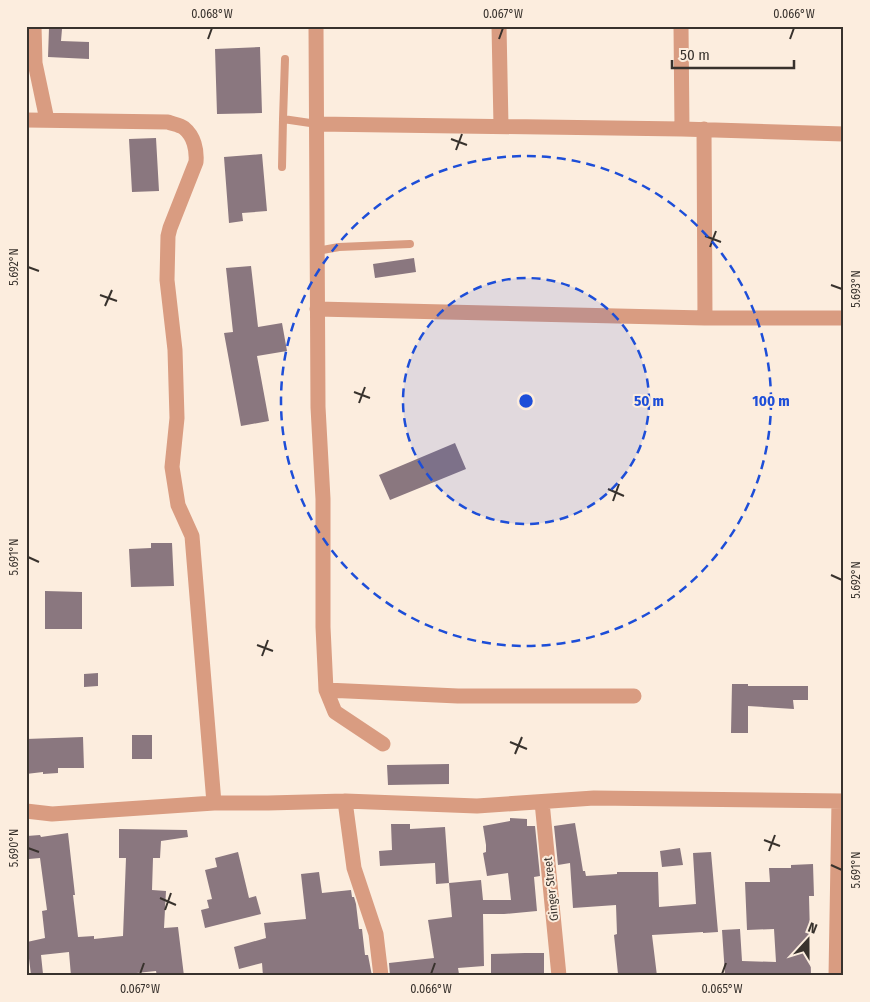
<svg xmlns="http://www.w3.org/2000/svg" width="870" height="1002" viewBox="0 0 870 1002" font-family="'Fira Sans Condensed',sans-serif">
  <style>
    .building { fill: #8a777f }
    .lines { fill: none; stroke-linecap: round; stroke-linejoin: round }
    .lane { stroke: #d99c81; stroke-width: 8 }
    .street { stroke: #d99c81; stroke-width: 15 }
    .ticks { fill: none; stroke: #38322d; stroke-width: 2 }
    .ring { fill: none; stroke: #1d4ed8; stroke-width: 2.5; stroke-dasharray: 9 6 }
    .labels { text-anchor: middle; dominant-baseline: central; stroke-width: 4; stroke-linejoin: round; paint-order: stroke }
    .street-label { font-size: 12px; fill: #38322d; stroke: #fcedde }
    .centre { fill: #1d4ed8; stroke: #fcedde; stroke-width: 2.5 }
    .ring-label { font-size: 15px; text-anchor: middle; font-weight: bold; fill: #1d4ed8; stroke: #fcedde; stroke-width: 4; stroke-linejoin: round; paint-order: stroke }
    .neatline { fill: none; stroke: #38322d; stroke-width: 2 }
    .ticks-label { font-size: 12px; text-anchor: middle; fill: #38322d }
  </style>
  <rect width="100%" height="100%" fill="#fcedde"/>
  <path class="building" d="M 49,28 L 62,29 L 61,41 L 89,42 L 89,59 L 48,57 Z
    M 260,47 L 262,113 L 217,114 L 215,49 Z
    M 156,138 L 159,191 L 132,192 L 129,139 Z
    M 262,154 L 267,211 L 242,213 L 243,221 L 229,223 L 224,157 Z
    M 414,258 L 416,272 L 375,278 L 373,264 Z
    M 251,266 L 258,327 L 282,323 L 287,351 L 257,356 L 269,421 L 241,426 L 224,333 L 233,332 L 226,268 Z
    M 455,443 L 466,469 L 390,500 L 379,475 Z
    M 151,543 L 172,543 L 174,586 L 131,587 L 129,549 L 151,548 Z
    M 45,591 L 82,592 L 82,629 L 45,629 Z
    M 98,673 L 98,686 L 84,687 L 84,674 Z
    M 732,684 L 748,684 L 748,686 L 808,686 L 808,700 L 793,700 L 794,709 L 748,706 L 748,733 L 731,733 Z
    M 132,735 L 152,735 L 152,759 L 132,759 Z
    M 83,737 L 84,768 L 58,768 L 58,773 L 43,774 L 43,772 L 26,774 L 26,739 Z
    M 449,764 L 449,784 L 388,785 L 387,765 Z
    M 510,818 L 527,819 L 527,826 L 535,826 L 540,876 L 534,877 L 537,911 L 504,914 L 483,914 L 484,966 L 458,968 L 459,974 L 443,976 L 390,976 L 389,963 L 434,958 L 428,920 L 452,917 L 449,883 L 481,880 L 483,900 L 511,900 L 508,873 L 487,876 L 483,853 L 486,852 L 486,845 L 483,826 L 510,821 Z
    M 575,823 L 583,871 L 585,871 L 586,876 L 617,874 L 617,872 L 658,872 L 659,907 L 696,904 L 693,853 L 711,852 L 718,932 L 703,933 L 703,932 L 652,935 L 657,976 L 625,976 L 625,973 L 618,974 L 614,935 L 617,934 L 616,905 L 573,908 L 570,863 L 558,865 L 554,826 Z
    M 391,824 L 410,824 L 410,829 L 445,827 L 449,883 L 436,884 L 435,863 L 380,866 L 379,851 L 392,850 Z
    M 119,829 L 187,830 L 188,837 L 161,841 L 160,858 L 153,858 L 152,890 L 166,891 L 164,928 L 178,927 L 184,976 L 157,976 L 156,971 L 107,976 L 71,976 L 69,952 L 41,955 L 43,974 L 31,975 L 27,942 L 45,938 L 42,911 L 47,910 L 40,858 L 29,859 L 27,836 L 40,835 L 41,837 L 68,833 L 75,895 L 73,895 L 78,937 L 94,936 L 94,939 L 123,936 L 126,858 L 119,858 Z
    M 680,848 L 683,865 L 662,867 L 660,851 Z
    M 238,852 L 249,898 L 256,896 L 261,914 L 205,928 L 201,910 L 209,908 L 207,900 L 212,899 L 205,870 L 217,867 L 215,858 Z
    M 813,864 L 814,896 L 809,896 L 811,976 L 759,976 L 759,973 L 725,975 L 722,930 L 740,929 L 742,961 L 776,962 L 774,929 L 747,930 L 745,882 L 770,882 L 769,868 L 791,868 L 791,865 Z
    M 319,872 L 322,893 L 351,890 L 352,897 L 354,897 L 356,904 L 359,929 L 362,929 L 365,955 L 368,955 L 372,976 L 263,976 L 262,963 L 239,969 L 234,947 L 266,938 L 264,923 L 306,919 L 301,874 Z
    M 525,953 L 544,953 L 544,976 L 520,976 L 519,973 L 491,974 L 491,954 Z"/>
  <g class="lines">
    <path class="lane" d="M 285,59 L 283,119 L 317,124
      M 282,167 L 283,119
      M 317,251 L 339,247 L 410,244"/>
    <path class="street" d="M 34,26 L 35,63 L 47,120
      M 316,26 L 318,407 L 323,499 L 323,627 L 326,690 L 335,712 L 383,744
      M 499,26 L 501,126
      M 681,26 L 682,129
      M 26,120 L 168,122 C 173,124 180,125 184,128 C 194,136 197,150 196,162 L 170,228 L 168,236 L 167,280 L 175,350 L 177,418 L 172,467 L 178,505 L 192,536 L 214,803
      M 317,124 L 682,129 L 844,134
      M 704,129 L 705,318
      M 317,309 L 705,318 L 844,318
      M 326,690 L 458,696 L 634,696
      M 345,801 L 354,868 L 376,934 L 381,976
      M 542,802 L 559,976
      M 26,811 L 52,814 L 214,803 L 268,803 L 345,801 L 477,806 L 594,798 L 844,801
      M 836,976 L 839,801"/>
  </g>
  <path class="ticks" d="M 208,39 L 212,28M 499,39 L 503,28M 790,39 L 794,28M 451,139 L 467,145M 456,150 L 462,134M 705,236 L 721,242M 710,247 L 716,231M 28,267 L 39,271M 831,285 L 842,289M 100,295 L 117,301M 105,306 L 112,290M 354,392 L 370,398M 359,403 L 365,387M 608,489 L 624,496M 613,501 L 619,484M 28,557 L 39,562M 831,575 L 842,580M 257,645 L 273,651M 262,656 L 268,640M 510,742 L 527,749M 515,754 L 522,737M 764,840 L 780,846M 28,848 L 39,852M 769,851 L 775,835M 831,865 L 842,870M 160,898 L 176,905M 165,910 L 171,893M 140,974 L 144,963M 431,974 L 435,963M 722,974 L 726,963"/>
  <circle cx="526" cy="401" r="123" fill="#1d4ed8" fill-opacity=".12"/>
  <g class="ring">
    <circle cx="526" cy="401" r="123"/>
    <circle cx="526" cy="401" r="245"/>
  </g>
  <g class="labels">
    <g class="street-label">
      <text transform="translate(551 889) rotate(-96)">Ginger Street</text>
    </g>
  </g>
  <circle cx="526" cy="401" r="8" class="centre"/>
  <g class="ring-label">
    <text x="649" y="406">50 m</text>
    <text x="771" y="406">100 m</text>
  </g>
  <rect width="870" height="1002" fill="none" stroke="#fcedde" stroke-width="55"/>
  <g transform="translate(808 940) rotate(21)" stroke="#fcedde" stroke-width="4" paint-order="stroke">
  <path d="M0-4L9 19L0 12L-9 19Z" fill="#38322d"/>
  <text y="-8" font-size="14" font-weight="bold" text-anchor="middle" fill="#38322d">N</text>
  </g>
  <path d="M672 60v8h122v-8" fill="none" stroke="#38322d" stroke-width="2.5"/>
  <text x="680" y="60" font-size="15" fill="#38322d" stroke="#fcedde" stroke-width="4" paint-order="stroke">50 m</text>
  <rect x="28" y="28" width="814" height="946" class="neatline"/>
  <g class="ticks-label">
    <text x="212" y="18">0.068°W</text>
    <text x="503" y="18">0.067°W</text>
    <text x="794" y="18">0.066°W</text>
    <text transform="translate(14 267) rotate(-90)" y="4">5.692°N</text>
    <text transform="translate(856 289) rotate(-90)" y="4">5.693°N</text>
    <text transform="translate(14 557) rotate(-90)" y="4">5.691°N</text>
    <text transform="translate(856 580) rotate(-90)" y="4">5.692°N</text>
    <text transform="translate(14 848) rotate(-90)" y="4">5.690°N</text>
    <text transform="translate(856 870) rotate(-90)" y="4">5.691°N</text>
    <text x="140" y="993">0.067°W</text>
    <text x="431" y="993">0.066°W</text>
    <text x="722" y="993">0.065°W</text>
  </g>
</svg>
